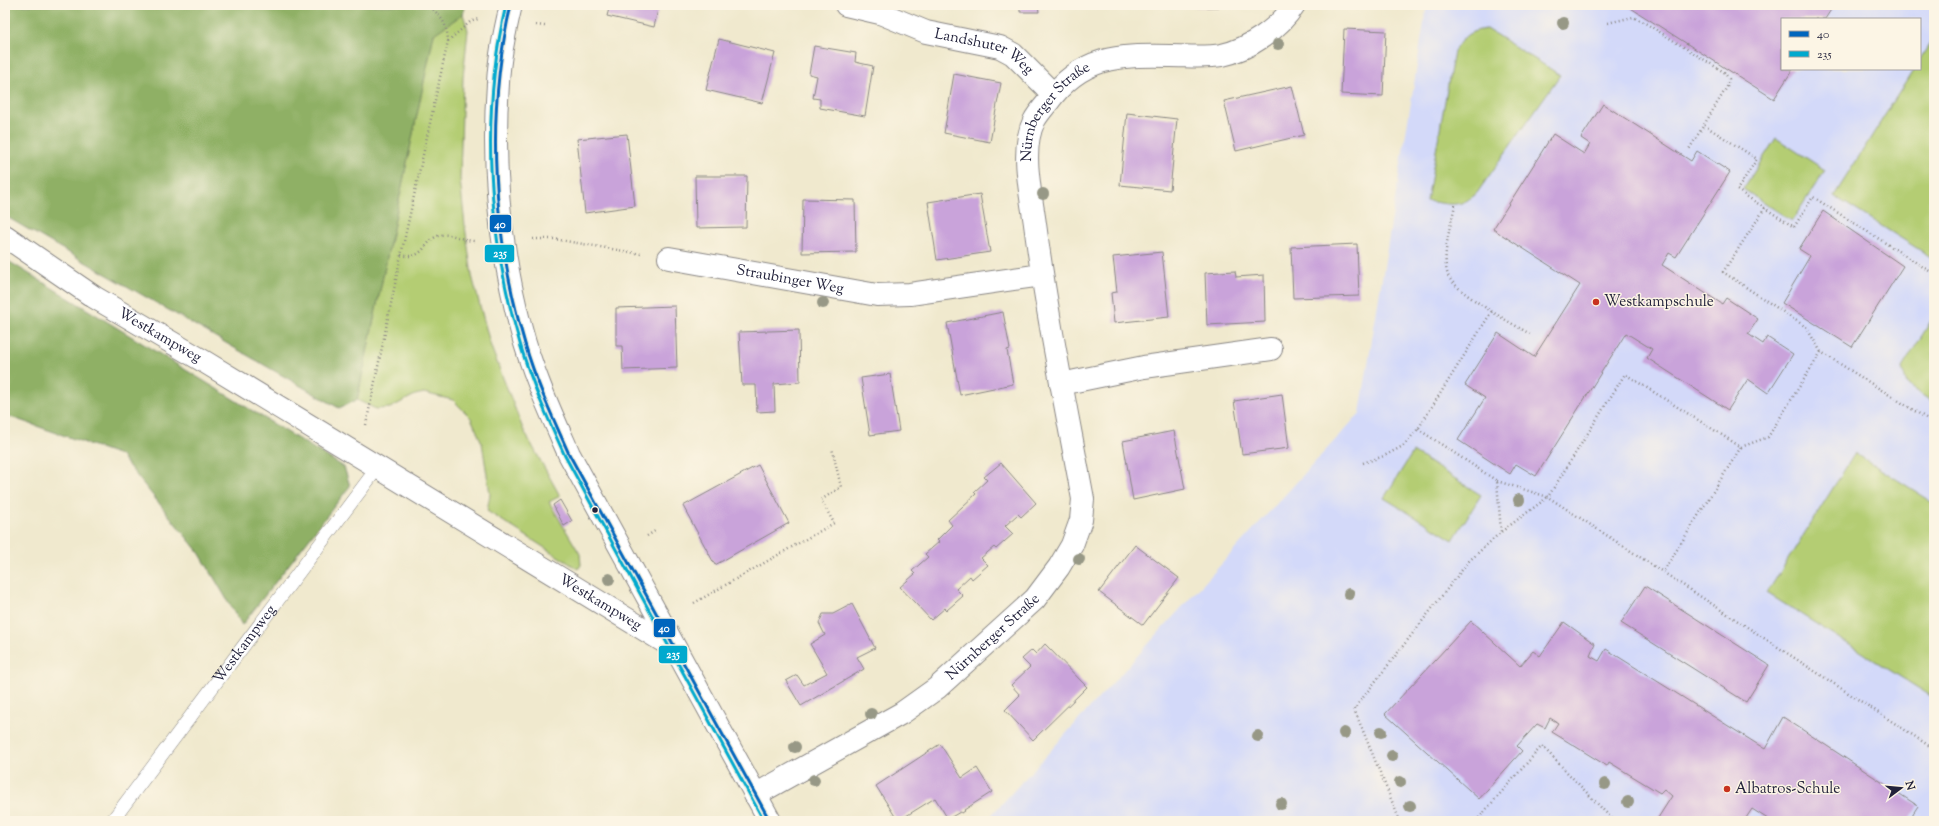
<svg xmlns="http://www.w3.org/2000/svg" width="1939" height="826" viewBox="0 0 1939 826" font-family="'Sorts Mill Goudy',serif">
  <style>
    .built { fill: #d3d9f9; fill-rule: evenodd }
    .green { fill: #b4cd73; stroke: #6b7857 }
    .forest { fill: #8fb065; stroke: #586950 }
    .building { fill: #c9a3da }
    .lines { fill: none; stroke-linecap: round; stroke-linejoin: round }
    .service-casing { stroke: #898684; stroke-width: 14 }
    .minor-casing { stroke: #898684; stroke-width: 24 }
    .path { stroke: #898684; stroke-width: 2.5; stroke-dasharray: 1 3; stroke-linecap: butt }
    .service { stroke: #fff; stroke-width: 13 }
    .minor { stroke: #fff; stroke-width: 22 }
    .bus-1-casing { stroke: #fcf5e5; stroke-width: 6 }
    .bus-2-casing { stroke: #fcf5e5; stroke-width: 6 }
    .bus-1 { stroke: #0065bd; stroke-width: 3 }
    .bus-2 { stroke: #00a9ce; stroke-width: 3 }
    .tree { fill: #979886 }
    .poi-dot { fill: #c8321e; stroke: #fcf5e5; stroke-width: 1.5 }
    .bus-dot { fill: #22223b; stroke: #fcf5e5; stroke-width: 1.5 }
    .labels { text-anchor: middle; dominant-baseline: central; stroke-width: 3; stroke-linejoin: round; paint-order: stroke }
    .street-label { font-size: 15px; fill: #22223b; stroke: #fcf5e5 }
    .poi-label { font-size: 15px; fill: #22223b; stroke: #fcf5e5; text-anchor: start }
    .line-badge { stroke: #fcf5e5; stroke-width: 1.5 }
    .badge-label { font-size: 11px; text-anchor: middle; font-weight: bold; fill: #fff }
  </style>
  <rect width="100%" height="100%" fill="#fcf5e5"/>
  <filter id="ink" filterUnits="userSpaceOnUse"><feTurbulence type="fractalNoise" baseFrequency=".025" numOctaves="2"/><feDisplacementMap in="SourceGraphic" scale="8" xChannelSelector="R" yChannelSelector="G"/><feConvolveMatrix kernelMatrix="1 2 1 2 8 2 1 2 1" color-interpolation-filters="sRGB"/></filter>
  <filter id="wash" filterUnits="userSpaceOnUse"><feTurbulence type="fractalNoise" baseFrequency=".012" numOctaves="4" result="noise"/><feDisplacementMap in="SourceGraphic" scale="16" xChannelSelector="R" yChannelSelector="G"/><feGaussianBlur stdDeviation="0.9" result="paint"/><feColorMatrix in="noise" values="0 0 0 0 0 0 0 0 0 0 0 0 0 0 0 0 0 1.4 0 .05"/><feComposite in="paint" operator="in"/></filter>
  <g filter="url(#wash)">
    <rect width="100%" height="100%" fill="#f0e9ce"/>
    <path class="built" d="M 1427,5 L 1934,5 L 1934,316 L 1902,368 L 1907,385 L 1934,403 L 1934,821 L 986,821 L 1360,413 ZM 1782,19 L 1920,19 L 1920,69 L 1782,69 Z"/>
    <path class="green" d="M 463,14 L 468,30 L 463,77 L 460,179 L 465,226 L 472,276 L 491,347 L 523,429 L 560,496 L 549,502 L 580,554 L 581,565 L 578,569 L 487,511 L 490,494 L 482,443 L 471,418 L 453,400 L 424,393 L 415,395 L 390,408 L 376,409 L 357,400 L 434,33 Z
      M 1487,29 L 1560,75 L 1477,193 C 1460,209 1449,204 1427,201 L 1454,51 C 1464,36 1468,31 1487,29 Z
      M 1934,37 L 1934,259 L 1834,196 L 1914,69 L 1920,69 L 1920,59 Z
      M 1776,138 L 1825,170 L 1792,221 L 1743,189 Z
      M 1934,316 L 1934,403 L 1907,385 L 1902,368 Z
      M 1413,452 L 1481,495 L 1453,540 L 1384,498 Z
      M 1855,453 L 1934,503 L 1934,698 L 1767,593 Z"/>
    <path class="forest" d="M 5,5 L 466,5 L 463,14 L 434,34 L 357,400 L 339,408 L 5,216 Z
      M 5,259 L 344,467 L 350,486 L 242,625 L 200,554 L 120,455 L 5,415 Z"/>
    <g id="blocks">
      <path class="building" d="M 610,5 L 659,5 L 654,27 L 607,16 Z
        M 977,5 L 996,5 L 996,6 L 977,7 Z
        M 1020,5 L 1038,5 L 1039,12 L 1020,12 Z
        M 1184,5 L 1237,5 L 1237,7 L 1184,7 Z
        M 1626,5 L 1834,5 L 1825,19 L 1782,19 L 1782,69 L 1793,69 L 1774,99 Z
        M 1344,29 L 1386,31 L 1383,96 L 1341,94 Z
        M 719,39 L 775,53 L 762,103 L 706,90 Z
        M 814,46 L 856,53 L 855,62 L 873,66 L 865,116 L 820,108 L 820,99 L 813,98 L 817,76 L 809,74 Z
        M 954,74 L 1001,83 L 990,142 L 944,133 Z
        M 1292,86 L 1304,135 L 1236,151 L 1224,101 Z
        M 1603,104 L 1691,161 L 1697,151 L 1730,172 L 1676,257 L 1669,253 L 1662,265 L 1722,304 L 1726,298 L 1758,319 L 1748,334 L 1763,344 L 1767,337 L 1793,354 L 1768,393 L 1748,379 L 1728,410 L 1647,358 L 1652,349 L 1626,333 L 1536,476 L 1516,464 L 1510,474 L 1458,440 L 1485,398 L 1465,385 L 1498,333 L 1534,357 L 1580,285 L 1493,229 L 1553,134 L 1584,154 L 1590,144 L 1581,138 Z
        M 1127,113 L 1177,119 L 1170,190 L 1120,185 Z
        M 627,134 L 635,206 L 585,213 L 577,139 Z
        M 695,176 L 747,176 L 746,227 L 696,228 Z
        M 980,194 L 990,252 L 937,260 L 928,202 Z
        M 803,199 L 855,200 L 856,252 L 802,253 Z
        M 1823,211 L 1903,266 L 1852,347 L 1782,303 L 1810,256 L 1799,249 Z
        M 1357,244 L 1359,296 L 1293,298 L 1291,247 Z
        M 1162,252 L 1169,317 L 1114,323 L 1111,293 L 1117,292 L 1113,257 Z
        M 1235,271 L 1236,277 L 1264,275 L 1265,322 L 1207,325 L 1205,273 Z
        M 675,306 L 677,368 L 623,370 L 622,346 L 616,346 L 616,308 Z
        M 1003,312 L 1010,349 L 1007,350 L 1013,384 L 960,395 L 947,323 Z
        M 799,330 L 800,382 L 774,384 L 775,411 L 757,412 L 756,385 L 742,385 L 739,332 Z
        M 890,374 L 899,431 L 870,435 L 861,378 Z
        M 1282,394 L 1289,448 L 1242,454 L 1234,401 Z
        M 1174,431 L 1185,489 L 1133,500 L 1123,441 Z
        M 1001,463 L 1036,503 L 1021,517 L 1018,514 L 1005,526 L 1013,534 L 996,549 L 994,547 L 981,558 L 988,565 L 972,579 L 970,576 L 956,589 L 963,596 L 947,610 L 945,608 L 931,620 L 900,587 L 915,574 L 912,571 L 928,557 L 925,554 L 939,542 L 937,540 L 952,525 L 948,520 L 976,494 L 974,492 L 987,480 L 984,477 Z
        M 758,465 L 789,523 L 715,565 L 683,506 Z
        M 560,500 L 572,521 L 564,526 L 553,505 Z
        M 1135,545 L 1179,578 L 1143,625 L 1099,592 Z
        M 1645,586 L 1769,665 L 1746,702 L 1621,623 Z
        M 852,604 L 875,648 L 857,657 L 864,669 L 801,706 L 786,681 L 797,675 L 804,685 L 827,673 L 810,644 L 825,635 L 819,623 L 823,614 L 833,614 Z
        M 1471,621 L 1520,666 L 1533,651 L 1540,656 L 1564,622 L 1595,644 L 1590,656 L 1599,661 L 1606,649 L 1765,749 L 1783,717 L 1918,806 L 1908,821 L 1771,821 L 1752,809 L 1744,821 L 1656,821 L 1672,796 L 1664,789 L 1660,793 L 1609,762 L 1607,766 L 1552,732 L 1558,723 L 1550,718 L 1545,728 L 1537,724 L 1517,746 L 1522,751 L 1479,799 L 1385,714 Z
        M 1045,644 L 1087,687 L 1033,740 L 1005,710 L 1020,695 L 1011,685 L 1030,667 L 1022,659 L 1032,650 L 1036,654 Z
        M 940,744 L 962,778 L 977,768 L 992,792 L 964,810 L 965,811 L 962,813 L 960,812 L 948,819 L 935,798 L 898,821 L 876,786 Z"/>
    </g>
  </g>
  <g filter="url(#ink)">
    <use href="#blocks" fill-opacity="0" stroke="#898684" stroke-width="1"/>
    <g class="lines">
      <g class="service-casing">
        <g id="service">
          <path id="s1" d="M 112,821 L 378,467"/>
        </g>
      </g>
      <g class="minor-casing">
        <g id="minor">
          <path d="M 511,5 C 505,30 499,57 498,83 C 492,165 500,250 521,329 C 532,372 551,413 569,454 L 770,821"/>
          <path id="s2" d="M 846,5 L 880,13 L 926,32 L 1000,47 L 1013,54 L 1053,94"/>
          <path id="s3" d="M 5,236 L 94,297 L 205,362 L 673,647"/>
          <path id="s4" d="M 669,258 L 877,295 L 910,294 L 1042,275"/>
          <path d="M 1061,384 L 1144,367 L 1271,349"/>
          <path id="s5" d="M 755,795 L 902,713 L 937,688 L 1035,599 L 1059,567 L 1072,545 L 1081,520 L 1083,499 C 1066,407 1047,316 1035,224 C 1031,194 1020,149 1034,121 C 1037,115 1043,108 1048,102 C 1081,56 1118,55 1170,56 C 1187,56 1205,58 1222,55 C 1249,49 1279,29 1294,5"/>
        </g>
      </g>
      <path class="path" d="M 1608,23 L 1633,17 L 1642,21 L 1724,72 L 1729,79 L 1727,87 L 1688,151
        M 536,25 L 545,26
        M 448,41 L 470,22 L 478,19
        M 1704,125 L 1757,159 L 1737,190 L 1794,227 L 1813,197 L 1931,272
        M 1455,205 C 1451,224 1441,257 1448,275 C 1454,292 1513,324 1530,334
        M 1765,208 L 1723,272 L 1806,327 L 1821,352
        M 533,239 L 554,239 L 641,254
        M 401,255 C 426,261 423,239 441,235 C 453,233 461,240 474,241
        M 366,425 L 401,255 L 448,41 C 447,23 442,18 429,5
        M 1418,429 L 1497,481 L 1501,532
        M 1741,447 L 1768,437 L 1821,352 L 1934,423
        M 1363,463 L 1384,456 L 1403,446 L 1418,429 L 1492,311
        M 1497,481 L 1548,497 L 1625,374 L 1741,447 L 1663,572
        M 647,536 L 655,531
        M 694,603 L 834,523 L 821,500 L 841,487 L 832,448
        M 1400,821 L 1354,709 L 1469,561 L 1501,532 L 1548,497 L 1934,749
        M 1476,821 L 1542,746 L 1614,821"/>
      <use href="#service" class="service"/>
      <use href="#minor" class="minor"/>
      <g class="bus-1-casing">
        <path id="bus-1" d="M 511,5 C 485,115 493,236 525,344 C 536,382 553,418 569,454 L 770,821"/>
      </g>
      <g class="bus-2-casing">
        <path id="bus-2" d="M 506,5 C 480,116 488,238 521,347 C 532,384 549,421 565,456 L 764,821"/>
      </g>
      <use href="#bus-1" class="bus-1"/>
      <use href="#bus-2" class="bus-2"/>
    </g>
    <g class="tree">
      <circle cx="1563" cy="23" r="6"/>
      <circle cx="1278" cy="44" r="6"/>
      <circle cx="1043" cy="194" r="6"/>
      <circle cx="823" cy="303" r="6"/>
      <circle cx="1519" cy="500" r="6"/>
      <circle cx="1079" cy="559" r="6"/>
      <circle cx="609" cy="579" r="6"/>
      <circle cx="1349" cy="594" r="6"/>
      <circle cx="871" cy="714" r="6"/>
      <circle cx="1381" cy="732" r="6"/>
      <circle cx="1344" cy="733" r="6"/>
      <circle cx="1258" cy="736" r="6"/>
      <circle cx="795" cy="747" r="6"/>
      <circle cx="1392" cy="756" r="6"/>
      <circle cx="814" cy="780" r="6"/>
      <circle cx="1400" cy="782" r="6"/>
      <circle cx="1605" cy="784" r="6"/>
      <circle cx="1628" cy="802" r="6"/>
      <circle cx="1281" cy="804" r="6"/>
      <circle cx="1410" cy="806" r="6"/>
    </g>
  </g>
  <g class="poi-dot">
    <circle cx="1596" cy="302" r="4"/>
    <circle cx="1727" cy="789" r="4"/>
  </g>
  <circle class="bus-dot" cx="595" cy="510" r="3.5"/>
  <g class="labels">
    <g class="street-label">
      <text stroke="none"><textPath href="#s2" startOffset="147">Landshuter Weg</textPath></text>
      <text stroke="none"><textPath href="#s5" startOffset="859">Nürnberger Straße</textPath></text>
      <text stroke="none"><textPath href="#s4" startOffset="123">Straubinger Weg</textPath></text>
      <text stroke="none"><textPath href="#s3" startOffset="184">Westkampweg</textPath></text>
      <text stroke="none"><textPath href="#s3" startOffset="699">Westkampweg</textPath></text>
      <text stroke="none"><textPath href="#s5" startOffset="287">Nürnberger Straße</textPath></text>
      <text stroke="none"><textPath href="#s1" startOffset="221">Westkampweg</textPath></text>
    </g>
    <g class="poi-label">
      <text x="1604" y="302">Westkampschule</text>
      <text x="1735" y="789">Albatros-Schule</text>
    </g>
  </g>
  <g class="line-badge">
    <rect x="489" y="214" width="23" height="19" rx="4" fill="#0065bd"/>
    <rect x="484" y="244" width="31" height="19" rx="4" fill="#00a9ce"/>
    <rect x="653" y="618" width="23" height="20" rx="4" fill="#0065bd"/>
    <rect x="658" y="645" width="30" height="19" rx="4" fill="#00a9ce"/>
  </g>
  <g class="badge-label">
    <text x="500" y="228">40</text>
    <text x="500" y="257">235</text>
    <text x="664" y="632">40</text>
    <text x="673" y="658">235</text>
  </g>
  <rect width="1939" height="826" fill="none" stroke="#fcf5e5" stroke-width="20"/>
  <rect x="1781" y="18" width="140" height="52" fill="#fcf5e5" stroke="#a5a1a1"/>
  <rect x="1789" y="31" width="20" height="6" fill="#0065bd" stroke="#a5a1a1"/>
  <text x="1817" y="38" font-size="12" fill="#22223b">40</text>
  <rect x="1789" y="51" width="20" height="6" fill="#00a9ce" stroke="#a5a1a1"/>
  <text x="1817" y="58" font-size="12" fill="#22223b">235</text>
  <g transform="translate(1901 788) rotate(74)" stroke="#fcf5e5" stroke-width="3" paint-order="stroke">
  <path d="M0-3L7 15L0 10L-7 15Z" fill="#22223b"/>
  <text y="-6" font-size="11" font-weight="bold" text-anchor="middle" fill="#22223b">N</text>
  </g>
</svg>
